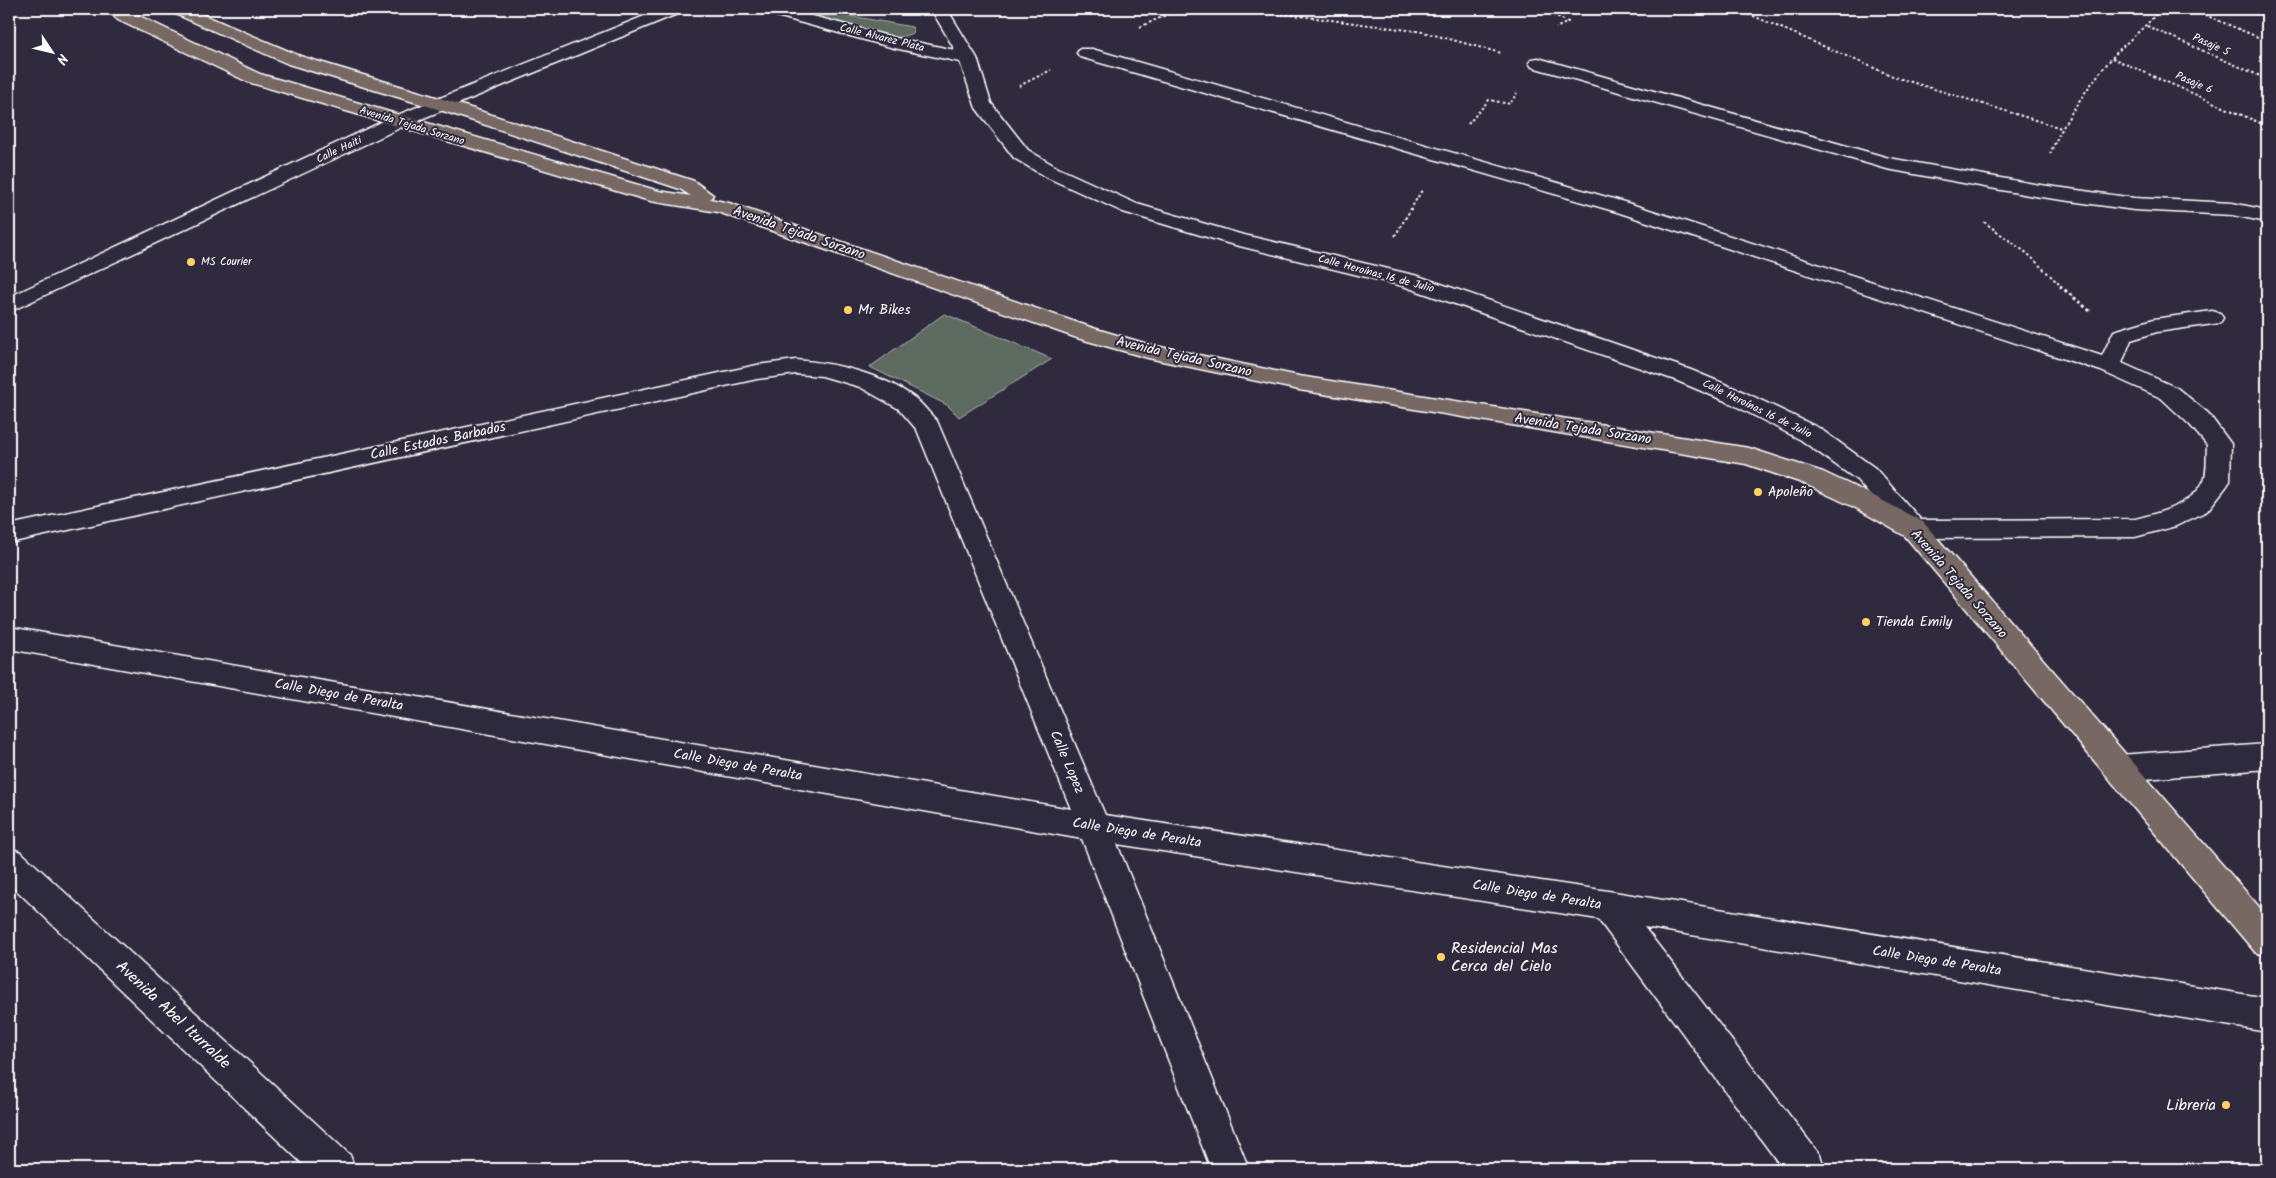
<svg xmlns="http://www.w3.org/2000/svg" width="2276" height="1178" viewBox="0 0 2276 1178" font-family="Kalam,sans-serif">
  <style>
    .green { fill: #5c6a60; stroke: #aeb4b0 }
    .lines { fill: none; stroke-linecap: round; stroke-linejoin: round }
    .minor-casing { stroke: #fff; stroke-width: 3 }
    .major-casing { stroke: #fff; stroke-width: 3 }
    .path-far1 { stroke: #fff; stroke-width: 2; stroke-dasharray: 2.5 2.5; stroke-linecap: butt }
    .path { stroke: #fff; stroke-width: 3; stroke-dasharray: 3 3; stroke-linecap: butt }
    .minor { fill: #2f2a3d; fill-rule: evenodd }
    .major { fill: #776864; fill-rule: evenodd }
    .poi-dot { fill: #ffd166; stroke: #2f2a3d; stroke-width: 2 }
    .labels { text-anchor: middle; dominant-baseline: central; stroke-width: 4; stroke-linejoin: round; paint-order: stroke }
    .far-street-label { font-size: 11px; fill: #fff; stroke: #2f2a3d }
    .far-poi-label { font-size: 11px; fill: #fff; stroke: #2f2a3d; text-anchor: start }
    .street-label { font-size: 14px; fill: #fff; stroke: #2f2a3d }
    .poi-label { font-size: 14px; fill: #fff; stroke: #2f2a3d; text-anchor: start }
    .near-poi-label { font-size: 16px; fill: #fff; stroke: #2f2a3d; text-anchor: start }
    .near-street-label { font-size: 16px; fill: #fff; stroke: #2f2a3d }
  </style>
  <rect width="100%" height="100%" fill="#2f2a3d"/>
  <filter id="ink" filterUnits="userSpaceOnUse"><feTurbulence type="fractalNoise" baseFrequency=".02" numOctaves="2"/><feDisplacementMap in="SourceGraphic" scale="10" xChannelSelector="R" yChannelSelector="G"/><feConvolveMatrix kernelMatrix="1 2 1 2 8 2 1 2 1" color-interpolation-filters="sRGB"/></filter>
  <g filter="url(#ink)">
    <path class="green" d="M 778,9 L 812,9 L 912,27 L 914,33 L 894,39 Z
      M 944,314 L 945,314 L 1052,359 L 959,417 L 947,405 L 870,367 Z"/>
    <g class="lines">
      <g class="minor-casing">
        <path id="minor" d="M 662,9 L 684,9 L 682,12 L 404,126 L 9,312 L 9,297 L 390,118 Z
          M 760,9 L 786,9 L 896,38 L 955,50 L 931,9 L 947,9 L 977,58 L 991,103 L 1028,150 L 1058,168 L 1137,204 L 1240,234 L 1418,276 L 1691,370 L 1746,393 L 1819,428 L 1875,468 L 1921,520 L 2135,519 C 2159,513 2193,505 2204,480 C 2208,471 2206,455 2207,445 L 2190,425 L 2161,398 L 2101,371 L 1617,212 L 1080,57 L 1077,53 L 1080,49 L 1092,49 L 1631,204 L 2102,356 L 2114,331 L 2154,319 L 2212,311 L 2220,313 L 2223,318 L 2220,323 L 2157,332 L 2131,340 L 2122,363 L 2177,388 L 2208,413 L 2231,444 L 2230,481 L 2226,487 L 2207,511 L 2176,526 L 2135,537 L 1914,538 L 1905,536 L 1857,480 L 1801,440 L 1730,403 L 1675,380 L 1403,286 L 1227,243 L 1123,212 L 1044,176 L 1014,158 L 976,108 L 960,62 L 894,48 L 762,12 Z
          M 1538,58 L 1889,158 L 2034,184 L 2134,198 L 2232,203 L 2267,210 L 2267,222 L 2232,215 L 2134,210 L 2034,196 L 1887,169 L 1532,67 L 1529,63 L 1532,59 Z
          M 796,360 C 835,363 884,374 916,399 C 923,405 930,414 937,421 L 1105,815 L 1608,891 L 2267,998 L 2267,1032 L 1644,927 L 1820,1155 L 1825,1169 L 1783,1169 L 1598,919 L 1117,844 L 1249,1169 L 1211,1169 L 1082,839 L 9,649 L 9,627 L 1071,809 L 917,430 L 899,409 L 860,387 L 822,376 L 796,374 L 757,379 L 9,543 L 9,525 L 757,365 Z
          M 2267,744 L 2267,769 L 2120,781 L 2109,777 L 2105,768 L 2109,759 L 2120,755 Z
          M 9,848 L 21,852 L 350,1155 L 355,1169 L 308,1169 L 9,883 Z"/>
      </g>
      <g class="major-casing">
        <path id="major" d="M 106,9 L 125,9 L 260,74 L 659,191 L 691,196 L 680,189 L 434,108 L 288,64 L 171,12 L 169,9 L 190,9 L 300,56 L 446,100 L 694,181 L 713,195 L 710,199 L 729,203 L 1093,328 L 1151,345 L 1299,376 L 1749,448 L 1823,472 L 1872,495 L 1923,522 L 2267,916 L 2267,956 L 2255,952 L 1905,536 L 1854,507 L 1805,484 L 1746,464 L 1299,390 L 1148,358 L 1077,338 L 718,212 L 650,201 L 248,82 L 118,20 Z"/>
      </g>
      <path class="path-far1" d="M 1247,9 L 1423,32 L 1501,53
        M 1549,9 L 1547,12 L 1568,22 L 1556,28
        M 1729,9 L 1751,15 L 1895,77 L 2061,128
        M 2191,9 L 2267,41
        M 2147,26 L 2267,79
        M 1140,27 L 1179,9
        M 2112,58 L 2267,126
        M 1019,86 L 1051,70
        M 1468,124 L 1489,100 L 1510,104 L 1517,93
        M 2050,154 C 2064,120 2087,88 2111,59 C 2126,41 2146,28 2160,9
        M 1984,222 L 2028,254 L 2062,287
        M 1395,236 L 1422,190"/>
      <path class="path" d="M 2060,286 L 2090,311"/>
      <use href="#minor" class="minor"/>
      <use href="#major" class="major"/>
    </g>
  </g>
  <g class="poi-dot">
    <circle cx="191" cy="262" r="5"/>
    <circle cx="848" cy="310" r="5"/>
    <circle cx="1758" cy="492" r="5"/>
    <circle cx="1866" cy="622" r="5"/>
    <circle cx="1441" cy="957" r="5"/>
    <circle cx="2226" cy="1105" r="5"/>
  </g>
  <g class="labels">
    <g class="far-street-label">
      <text transform="translate(882 38) rotate(14)">Calle Alvarez Plata</text>
      <text transform="translate(2211 45) rotate(24)">Pasaje 5</text>
      <text transform="translate(2194 83) rotate(23)">Pasaje 6</text>
      <text transform="translate(412 126) rotate(17)">Avenida Tejada Sorzano</text>
      <text transform="translate(339 150) rotate(-25)">Calle Haiti</text>
      <text transform="translate(1376 274) rotate(15)">Calle Heroínas 16 de Julio</text>
      <text transform="translate(1757 409) rotate(26)">Calle Heroínas 16 de Julio</text>
    </g>
    <g class="far-poi-label">
      <text x="201" y="262">MS Courier</text>
    </g>
    <g class="street-label">
      <text transform="translate(799 233) rotate(19)">Avenida Tejada Sorzano</text>
      <text transform="translate(1184 357) rotate(13)">Avenida Tejada Sorzano</text>
      <text transform="translate(1583 429) rotate(9)">Avenida Tejada Sorzano</text>
      <text transform="translate(438 441) rotate(-12)">Calle Estados Barbados</text>
      <text transform="translate(1959 584) rotate(49)">Avenida Tejada Sorzano</text>
      <text transform="translate(339 695) rotate(10)">Calle Diego de Peralta</text>
      <text transform="translate(1067 762) rotate(67)">Calle Lopez</text>
      <text transform="translate(738 765) rotate(10)">Calle Diego de Peralta</text>
      <text transform="translate(1137 833) rotate(9)">Calle Diego de Peralta</text>
      <text transform="translate(1537 895) rotate(9)">Calle Diego de Peralta</text>
      <text transform="translate(1937 961) rotate(9)">Calle Diego de Peralta</text>
    </g>
    <g class="poi-label">
      <text x="858" y="310">Mr Bikes</text>
      <text x="1768" y="492">Apoleño</text>
      <text x="1876" y="622">Tienda Emily</text>
    </g>
    <g class="near-poi-label">
      <text x="1451" y="948">Residencial Mas<tspan x="1451" dy="18">Cerca del Cielo</tspan></text>
      <text x="2216" y="1105" text-anchor="end">Libreria</text>
    </g>
    <g class="near-street-label">
      <text transform="translate(173 1015) rotate(43)">Avenida Abel Iturralde</text>
    </g>
  </g>
  <rect width="2276" height="1178" fill="none" stroke="#2f2a3d" stroke-width="30"/>
  <rect x="15" y="15" width="2246" height="1148" fill="none" stroke="#fff" stroke-width="2" filter="url(#ink)"/>
  <g transform="translate(52 52) rotate(125)" stroke="#2f2a3d" stroke-width="4" paint-order="stroke">
  <path d="M0-4L9 19L0 12L-9 19Z" fill="#ffffff"/>
  <text y="-8" font-size="14" font-weight="bold" text-anchor="middle" fill="#ffffff">N</text>
  </g>
</svg>
